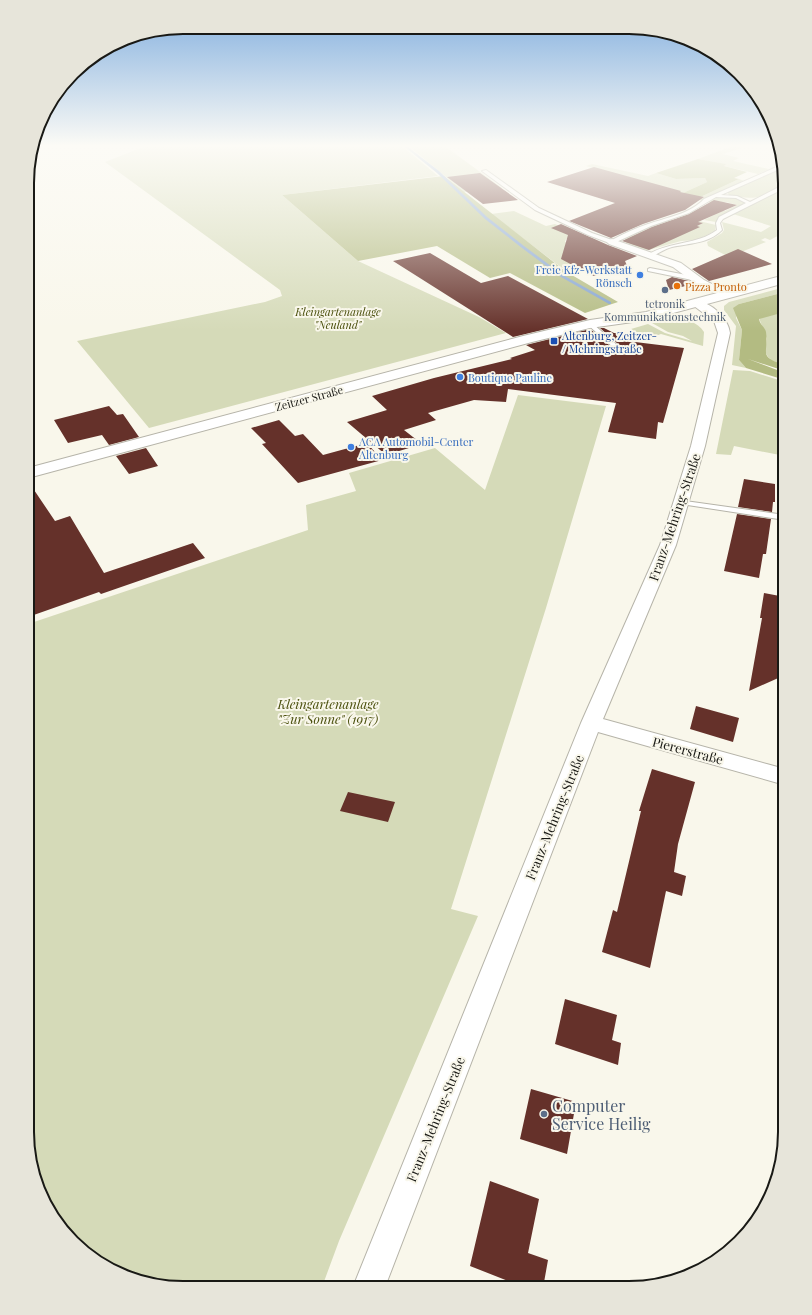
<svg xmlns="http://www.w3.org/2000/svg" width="812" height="1315" viewBox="0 0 812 1315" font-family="'Playfair Display',serif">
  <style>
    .green { fill: #d5dab8 }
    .forest { fill: #b3bb82 }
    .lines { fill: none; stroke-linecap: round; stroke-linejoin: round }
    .stream { fill: #83a2d0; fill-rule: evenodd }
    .building { fill: #65312a }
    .lane-casing { stroke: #b6b4a9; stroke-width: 2 }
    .street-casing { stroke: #b6b4a9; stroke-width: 2 }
    .secondary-casing { stroke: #b6b4a9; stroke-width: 2 }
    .lane { fill: #fff; fill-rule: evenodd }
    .street { fill: #fff; fill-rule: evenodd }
    .secondary { fill: #fff; fill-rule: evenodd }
    .shop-dot { fill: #3f7fe0; stroke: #f9f7eb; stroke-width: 1.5 }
    .food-dot { fill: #e8710a; stroke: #f9f7eb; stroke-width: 1.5 }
    .service-dot { fill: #5c6f8a; stroke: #f9f7eb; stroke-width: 1.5 }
    .transit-dot { fill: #1a4fb4; stroke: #f9f7eb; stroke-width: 1.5 }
    .labels { text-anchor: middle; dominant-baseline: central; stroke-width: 4; stroke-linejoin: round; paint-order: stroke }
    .far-shop-label { font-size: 11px; fill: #366cbe; stroke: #f9f7eb; text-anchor: start }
    .far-food-label { font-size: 11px; fill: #c56008; stroke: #f9f7eb; text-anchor: start }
    .far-service-label { font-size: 11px; fill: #4e5e75; stroke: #f9f7eb }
    .far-park-label { font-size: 11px; font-style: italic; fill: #4a4f0c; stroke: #f9f7eb }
    .far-transit-label { font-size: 11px; fill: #164399; stroke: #f9f7eb; text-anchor: start }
    .far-street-label { font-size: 11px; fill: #191915; stroke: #f9f7eb }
    .street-label { font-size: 13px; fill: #191915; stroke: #f9f7eb }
    .park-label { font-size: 13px; font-style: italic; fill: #4a4f0c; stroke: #f9f7eb }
    .near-service-label { font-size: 16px; fill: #4e5e75; stroke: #f9f7eb; text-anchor: start }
    .rim { fill: none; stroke: #191915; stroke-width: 2 }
  </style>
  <rect width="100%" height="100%" fill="#f9f7eb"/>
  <path class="green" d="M 143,147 L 403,147 L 438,176 L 282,195 L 358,261 L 479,317 L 506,333 L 149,428 L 77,341 L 265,302 L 282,296 L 280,290 L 105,162 Z
    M 410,147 L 446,147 L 502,188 L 464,192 Z
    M 730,147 L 744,147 L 723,154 L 739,158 L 733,161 L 769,169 L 758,174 L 724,166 L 725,164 L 698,159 Z
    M 592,164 L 648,176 L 656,173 L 676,179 L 705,178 L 707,182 L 683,193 L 671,192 L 586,166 Z
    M 782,167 L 785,185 C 760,197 757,201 729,195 L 727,192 Z
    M 739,179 L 744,181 L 702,200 L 694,200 Z
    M 776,192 L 785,195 L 785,232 L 770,240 L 765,238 L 761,240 L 766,242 L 729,257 L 708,246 L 707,242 L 722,233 L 724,230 L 722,222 L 761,232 L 771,226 L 733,214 Z
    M 717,197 C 726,197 737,197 745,202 L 745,204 L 718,218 L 716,222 L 704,220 L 720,212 L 686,218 L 716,225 L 715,231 L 697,240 L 681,241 L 645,251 L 626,243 L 625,239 L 621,238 L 670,219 L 697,226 L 702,223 L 678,217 L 701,208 L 725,211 L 737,205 L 726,202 L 722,204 L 708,202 Z
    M 514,211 L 546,226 L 555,224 L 568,230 L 576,237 L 566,239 L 565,242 L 575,246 L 578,266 L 562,268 L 491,214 Z
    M 785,287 L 785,292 L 739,304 L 736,318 L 742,330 L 739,360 L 746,368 L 732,365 L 736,326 L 724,310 L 724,306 L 729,302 Z
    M 785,312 L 785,365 L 773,361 L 768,357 L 765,351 L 767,339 L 759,318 Z
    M 674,319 C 686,320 697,321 704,332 L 703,346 L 661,334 C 650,339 640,336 631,329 L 648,324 L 665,333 L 692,341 L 683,336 L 668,332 L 652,323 Z
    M 733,370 L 750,371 L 785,382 L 785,456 L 734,446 L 731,455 L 716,454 Z
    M 518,395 L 606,406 L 546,608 L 451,909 L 478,916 L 339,1241 L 322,1287 L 163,1287 L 123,1276 L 88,1256 L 59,1227 L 39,1192 L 27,1132 L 28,624 L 308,530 L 306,505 L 356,491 L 349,473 L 435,448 L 485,490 Z"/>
  <path class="forest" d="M 698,159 L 726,164 L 724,166 L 747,172 L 734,178 L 739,179 L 694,200 L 683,193 L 707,182 L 705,178 L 676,179 L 656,173 Z
    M 444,176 L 565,271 L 618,302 L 585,313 L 510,273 L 490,278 L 437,246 L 358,261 L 282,195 Z
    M 785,292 L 785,312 L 759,319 C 760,325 765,327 766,332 C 769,354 757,356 785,365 L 785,371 L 748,359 L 785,373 L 785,380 L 746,368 L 739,360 L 742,330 L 733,308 L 739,304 Z"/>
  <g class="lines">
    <path class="stream" d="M 408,147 L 439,171 L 487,217 L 524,246 L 563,275 L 611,302 L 611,304 L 609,304 L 561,277 L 522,248 L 485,219 L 437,173 L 405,147 Z"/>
  </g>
  <path class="building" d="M 594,167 L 681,191 L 680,192 L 704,197 L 685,210 L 643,224 L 611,238 L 569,221 L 615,203 L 547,182 Z
    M 480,173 L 518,200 L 483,204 L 447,177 Z
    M 714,200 L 737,205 L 698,222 L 703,223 L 697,226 L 700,227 L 649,250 L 622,241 L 652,227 L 689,214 Z
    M 561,224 L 608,245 L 637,256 L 625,261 L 628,268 L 593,276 L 561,259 L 568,235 L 551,228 Z
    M 738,249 L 772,264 L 709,281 L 692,269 Z
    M 430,253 L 481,283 L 508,276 L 588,319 L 513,337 L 393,261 Z
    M 672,277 L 689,281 L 694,284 L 669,290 L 666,280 Z
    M 600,328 L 604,328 L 614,333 L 619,333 L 627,341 L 684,348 L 663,423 L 658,422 L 656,439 L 608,432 L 616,403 L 508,389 L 506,402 L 474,400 L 428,413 L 436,420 L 404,430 L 422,444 L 386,455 L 347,422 L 387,410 L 372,396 L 434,378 L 512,359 L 510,358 L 535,350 L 526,345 L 590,329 L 614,349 L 630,355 L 635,352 L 619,345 Z
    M 109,406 L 117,415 L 123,414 L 139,437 L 109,445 L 102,435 L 68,443 L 54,420 Z
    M 279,420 L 295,436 L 303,434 L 323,455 L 367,443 L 382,460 L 298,483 L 262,444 L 266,443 L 251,428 Z
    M 146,448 L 158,466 L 129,474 L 116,456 Z
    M 744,479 L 775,484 L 775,502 L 773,502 L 772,512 L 738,507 Z
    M 28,481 L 55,521 L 70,516 L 104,573 L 193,543 L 205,558 L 101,594 L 99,592 L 28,617 Z
    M 737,514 L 771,519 L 766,554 L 763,554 L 759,578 L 724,571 Z
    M 764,593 L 785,597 L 785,675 L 749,691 L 762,618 L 760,618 Z
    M 696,706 L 739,718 L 733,742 L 690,729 Z
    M 652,769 L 695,782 L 678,844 L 674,872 L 686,876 L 682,896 L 666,891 L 650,968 L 602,952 L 613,910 L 617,912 L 641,811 L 639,811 Z
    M 348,792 L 395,802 L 388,822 L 340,811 Z
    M 565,999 L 617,1015 L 612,1040 L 621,1043 L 618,1065 L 555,1044 Z
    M 531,1089 L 576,1102 L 567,1154 L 520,1139 Z
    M 490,1181 L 539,1199 L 528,1253 L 548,1260 L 543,1288 L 526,1288 L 470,1266 Z"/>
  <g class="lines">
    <g class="lane-casing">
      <path id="lane" d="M 781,165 L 782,168 L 721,195 L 737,196 L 750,202 L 783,185 L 785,185 L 785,188 L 723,219 L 720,223 L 722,230 C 708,244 690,243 672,247 C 664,249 658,254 651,257 L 648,255 L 649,254 C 671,241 697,245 717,230 L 716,223 L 719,217 L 746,203 L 736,198 L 716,197 L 689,213 L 651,226 L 612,244 L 588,235 L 535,210 L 482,171 L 486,170 L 539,208 L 592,233 L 612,240 C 623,234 636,228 648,224 C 668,217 690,214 704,199 Z
        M 650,268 L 697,277 L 700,279 L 697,281 L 648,271 L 648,269 Z
        M 588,323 L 592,323 L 618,346 L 634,352 L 631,354 L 614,348 L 588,325 Z
        M 678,500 L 785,515 L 785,520 L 681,504 L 678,504 Z"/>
    </g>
    <g class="street-casing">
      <path id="street" d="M 612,239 L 681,263 L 704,280 L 731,294 L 726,297 L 722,296 L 696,284 L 673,267 L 609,244 L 607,242 L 609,240 Z
        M 696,300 C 711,303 728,317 730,333 L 705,446 L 676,545 L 603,719 L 785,769 L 785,785 L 598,732 L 385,1287 L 353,1287 L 581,723 L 660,545 L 691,446 L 718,333 L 714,321 L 690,303 Z"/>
    </g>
    <g class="secondary-casing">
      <path id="secondary" d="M 785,275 L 785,283 L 647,320 L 590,328 L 532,342 L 28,478 L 28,468 L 523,336 L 590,320 L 646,312 Z"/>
    </g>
    <use href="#lane" class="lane"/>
    <use href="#street" class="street"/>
    <use href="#secondary" class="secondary"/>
  </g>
  <linearGradient id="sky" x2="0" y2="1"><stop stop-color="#7fadde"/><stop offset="0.44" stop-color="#fcfbf6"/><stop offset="1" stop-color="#fcfbf6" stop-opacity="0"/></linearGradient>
  <rect width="812" height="331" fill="url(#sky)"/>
  <g class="shop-dot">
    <circle cx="640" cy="275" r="4"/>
    <circle cx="460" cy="377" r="4"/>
    <circle cx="351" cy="447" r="4"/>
  </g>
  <circle class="food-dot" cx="677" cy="286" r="4"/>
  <g class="service-dot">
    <circle cx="665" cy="290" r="4"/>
    <circle cx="544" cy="1114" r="4"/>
  </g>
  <rect class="transit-dot" x="550" y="337" width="8" height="8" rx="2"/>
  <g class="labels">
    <g class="far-shop-label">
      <text x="632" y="269" text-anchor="end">Freie Kfz-Werkstatt<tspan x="632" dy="13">Rönsch</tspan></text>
      <text x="468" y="377">Boutique Pauline</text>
      <text x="359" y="441">ACA Automobil-Center<tspan x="359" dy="13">Altenburg</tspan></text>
    </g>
    <g class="far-food-label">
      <text x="685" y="286">Pizza Pronto</text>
    </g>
    <g class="far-service-label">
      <text x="665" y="303">tetronik<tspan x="665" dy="13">Kommunikationstechnik</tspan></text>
    </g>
    <g class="far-park-label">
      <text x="338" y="311">Kleingartenanlage<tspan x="338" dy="13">"Neuland"</tspan></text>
    </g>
    <g class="far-transit-label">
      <text x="562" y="335">Altenburg, Zeitzer-<tspan x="562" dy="13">/ Mehringstraße</tspan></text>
    </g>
    <g class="far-street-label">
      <text transform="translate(309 398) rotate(-15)">Zeitzer Straße</text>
    </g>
    <g class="street-label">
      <text transform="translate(674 517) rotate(-71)">Franz-Mehring-Straße</text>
      <text transform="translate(688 750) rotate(15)">Piererstraße</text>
      <text transform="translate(554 817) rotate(-68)">Franz-Mehring-Straße</text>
      <text transform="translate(435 1119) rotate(-68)">Franz-Mehring-Straße</text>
    </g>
    <g class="park-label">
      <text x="328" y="703">Kleingartenanlage<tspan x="328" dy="15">"Zur Sonne" (1917)</tspan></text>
    </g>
    <g class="near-service-label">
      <text x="552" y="1105">Computer<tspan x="552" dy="18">Service Heilig</tspan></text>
    </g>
  </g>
  <path d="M0 0H812V1315H0ZM183 34H629A149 149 0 0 1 778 183V1132A149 149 0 0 1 629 1281H183A149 149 0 0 1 34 1132V183A149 149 0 0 1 183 34Z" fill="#e7e5da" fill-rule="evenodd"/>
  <path class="rim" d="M183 34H629A149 149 0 0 1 778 183V1132A149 149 0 0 1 629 1281H183A149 149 0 0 1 34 1132V183A149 149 0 0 1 183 34Z"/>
</svg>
